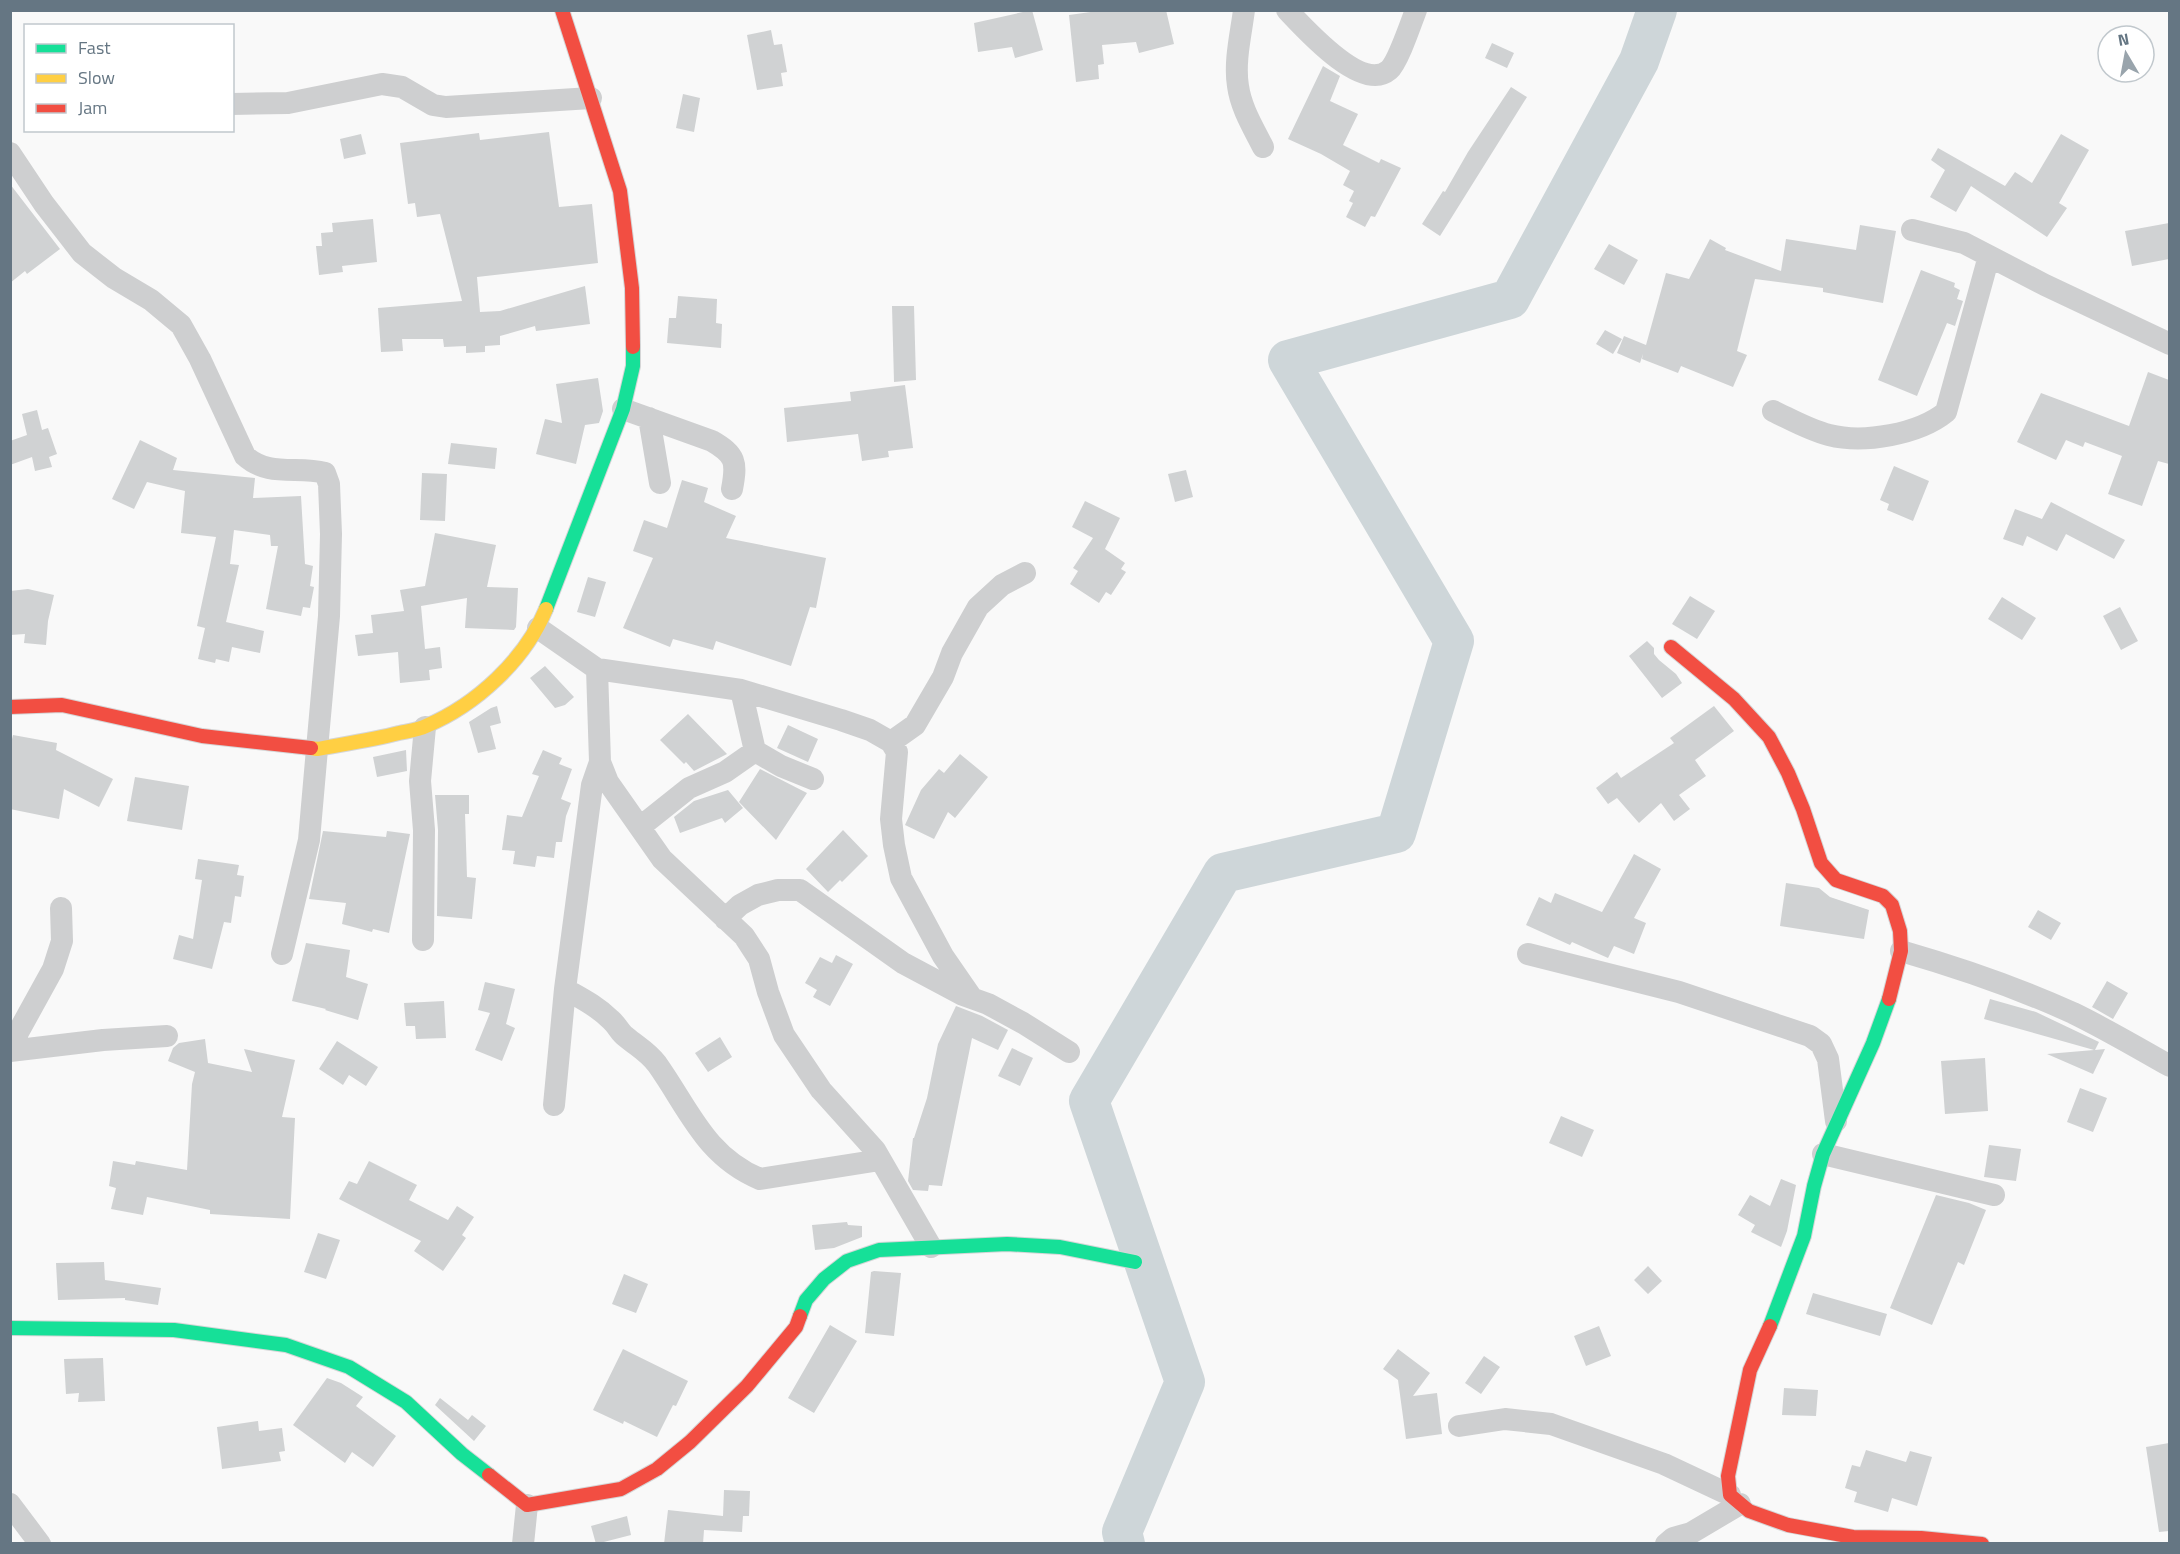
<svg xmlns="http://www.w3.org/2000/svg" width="2180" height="1554" viewBox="0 0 2180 1554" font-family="'Titillium Web',sans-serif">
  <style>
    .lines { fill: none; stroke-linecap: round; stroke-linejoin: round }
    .river { stroke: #ced6d9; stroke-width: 40 }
    .building { fill: #d0d2d3 }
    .fast-casing { stroke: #d5d6d7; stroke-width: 16 }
    .slow-casing { stroke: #d5d6d7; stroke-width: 16 }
    .jam-casing { stroke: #d5d6d7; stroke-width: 16 }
    .street { stroke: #cecfd0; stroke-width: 22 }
    .fast { stroke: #16e098; stroke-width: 14 }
    .slow { stroke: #ffcf43; stroke-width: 14 }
    .jam { stroke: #f24e42; stroke-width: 14 }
  </style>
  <rect width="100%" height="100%" fill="#f9f9f9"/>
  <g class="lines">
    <path class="river" d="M 1125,1544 L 1122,1532 L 1185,1382 L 1089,1101 L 1223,873 L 1396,833 L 1454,641 L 1288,360 L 1510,299 L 1639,61 L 1657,10"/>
  </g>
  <path class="building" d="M 1032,10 L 1043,50 L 1015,58 L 1012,47 L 978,52 L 974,23 Z
    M 1105,10 L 1166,10 L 1174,44 L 1139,53 L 1136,42 L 1102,45 L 1104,64 L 1098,65 L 1099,79 L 1076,82 L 1069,15 Z
    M 771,30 L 774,45 L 782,44 L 787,72 L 781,73 L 783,86 L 757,90 L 747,35 Z
    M 1492,43 L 1514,53 L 1507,68 L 1485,58 Z
    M 1323,66 L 1340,76 L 1330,101 L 1358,114 L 1343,145 L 1379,163 L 1381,159 L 1401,168 L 1375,217 L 1371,216 L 1365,227 L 1346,217 L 1353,203 L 1349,201 L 1354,191 L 1343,185 L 1350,171 L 1321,154 L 1288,139 Z
    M 1511,87 L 1527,97 L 1440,236 L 1422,224 L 1443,191 L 1445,192 L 1468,152 Z
    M 683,94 L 700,98 L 694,132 L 676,128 Z
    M 549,132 L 559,207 L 592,204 L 598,263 L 477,277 L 480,312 L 500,311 L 585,286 L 590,324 L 536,331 L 535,326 L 500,336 L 500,345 L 485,346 L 485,352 L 466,353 L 466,346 L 444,347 L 443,339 L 402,339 L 403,351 L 381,352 L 378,308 L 462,301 L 440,214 L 417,217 L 415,203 L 408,204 L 400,143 L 479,133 L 480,140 Z
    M 361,134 L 366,154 L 344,159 L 340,139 Z
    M 2061,134 L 2089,150 L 2059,203 L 2067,208 L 2047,237 L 1971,186 L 1956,212 L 1930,197 L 1945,170 L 1931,160 L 1938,148 L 2005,186 L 2015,172 L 2032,183 Z
    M 10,184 L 60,249 L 27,274 L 25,271 L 10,283 Z
    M 373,219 L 377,262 L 342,266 L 343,272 L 319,275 L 316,246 L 322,246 L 321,233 L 333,232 L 332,223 Z
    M 2169,223 L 2169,259 L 2132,266 L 2125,231 Z
    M 1860,225 L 1896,231 L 1883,303 L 1823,292 L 1823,288 L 1755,279 L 1737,351 L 1747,355 L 1733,387 L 1681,366 L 1678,373 L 1642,359 L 1643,354 L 1640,363 L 1617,353 L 1624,336 L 1646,345 L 1666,273 L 1689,279 L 1710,239 L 1726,248 L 1725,250 L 1781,271 L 1786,239 L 1856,250 Z
    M 1609,244 L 1638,260 L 1624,285 L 1594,269 Z
    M 1921,270 L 1955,283 L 1954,287 L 1960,290 L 1957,299 L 1963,301 L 1955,326 L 1947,323 L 1917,396 L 1878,380 Z
    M 678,296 L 717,299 L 716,323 L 722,324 L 721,348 L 667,343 L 669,318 L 676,318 Z
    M 892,306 L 914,306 L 916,380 L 894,382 Z
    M 1605,330 L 1622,339 L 1613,354 L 1596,344 Z
    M 2148,372 L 2169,380 L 2169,464 L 2158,461 L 2142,506 L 2108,494 L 2122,456 L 2085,442 L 2083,447 L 2066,440 L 2056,460 L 2017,442 L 2041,393 L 2129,426 Z
    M 598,378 L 603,411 L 599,423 L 585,425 L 576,464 L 536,454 L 545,419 L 562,423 L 556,384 Z
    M 905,385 L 913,448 L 888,451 L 889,457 L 862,461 L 858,434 L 787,442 L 784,408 L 851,401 L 850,392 Z
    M 37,410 L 42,430 L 48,428 L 57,454 L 49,457 L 52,467 L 35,471 L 32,457 L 10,465 L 10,441 L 27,435 L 22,414 Z
    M 140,440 L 177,458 L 173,470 L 255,478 L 253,498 L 301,496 L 305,564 L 313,566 L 310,586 L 314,587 L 310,608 L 303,607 L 301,616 L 266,609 L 278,546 L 271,546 L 270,535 L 234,530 L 230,564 L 239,565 L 226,622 L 264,631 L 260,653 L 232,647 L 229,662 L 216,659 L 215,663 L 198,659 L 205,628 L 197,626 L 216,537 L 181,533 L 185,491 L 147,482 L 134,509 L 112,499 Z
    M 451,443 L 497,448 L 495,469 L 448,464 Z
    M 1894,466 L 1929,481 L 1913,521 L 1887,510 L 1889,504 L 1880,500 Z
    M 1186,470 L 1193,497 L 1175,502 L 1168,474 Z
    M 422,473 L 447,474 L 445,521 L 420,520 Z
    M 682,480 L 708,488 L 704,502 L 736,516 L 726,538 L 826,558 L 816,608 L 810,607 L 791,666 L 716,641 L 713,650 L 673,639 L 670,647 L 623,628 L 653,558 L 633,551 L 644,520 L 667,528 Z
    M 1085,501 L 1120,518 L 1105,549 L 1125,563 L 1121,569 L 1126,572 L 1111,595 L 1106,592 L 1099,603 L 1070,584 L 1078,571 L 1073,568 L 1093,538 L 1072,527 Z
    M 2051,502 L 2125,540 L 2114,559 L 2066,534 L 2057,551 L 2027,536 L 2023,546 L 2003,539 L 2015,509 L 2042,519 Z
    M 435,533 L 496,545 L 487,587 L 518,588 L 516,627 L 514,630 L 465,628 L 467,598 L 421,606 L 425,649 L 440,647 L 442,668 L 429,670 L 430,680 L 400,683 L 398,652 L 358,656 L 355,635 L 373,633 L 371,615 L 404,611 L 400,590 L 425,586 Z
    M 588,577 L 606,582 L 595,617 L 577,612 Z
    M 28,589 L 54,595 L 48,621 L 46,645 L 24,643 L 25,634 L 10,635 L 10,591 Z
    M 1690,596 L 1715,611 L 1697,639 L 1672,624 Z
    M 2002,597 L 2036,618 L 2022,640 L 1988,619 Z
    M 2120,607 L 2138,641 L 2121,650 L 2103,616 Z
    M 1647,641 L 1654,648 L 1654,654 L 1659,660 L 1676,674 L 1682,683 L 1662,698 L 1629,656 Z
    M 545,666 L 574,697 L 565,705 L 555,708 L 530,678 Z
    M 497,706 L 501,723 L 490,726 L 496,749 L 478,753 L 469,722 L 491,708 Z
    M 1714,706 L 1734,731 L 1695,760 L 1706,776 L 1679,795 L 1690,809 L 1674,821 L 1661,803 L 1639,823 L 1617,798 L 1608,804 L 1596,788 L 1617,772 L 1621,778 L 1674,743 L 1670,738 Z
    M 688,714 L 727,754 L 694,771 L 686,762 L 684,764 L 660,740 Z
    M 788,725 L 818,739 L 808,762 L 777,748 Z
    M 13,735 L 57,743 L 56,750 L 113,779 L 99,807 L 64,789 L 59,819 L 10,809 L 10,747 Z
    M 406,750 L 407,771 L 377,777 L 373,757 Z
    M 543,750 L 562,758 L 559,764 L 572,769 L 561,799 L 571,803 L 566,816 L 562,842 L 556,842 L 554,858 L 537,856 L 535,867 L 513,864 L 515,851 L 502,850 L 507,815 L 522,817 L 539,776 L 532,774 Z
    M 960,754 L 988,777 L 955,818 L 948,812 L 934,839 L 905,825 L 921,790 L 939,769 L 944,773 Z
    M 760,769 L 807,793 L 776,840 L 739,802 Z
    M 135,777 L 189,786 L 182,830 L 127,821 Z
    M 728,790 L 743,808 L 725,823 L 722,818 L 680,833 L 674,817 L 694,801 Z
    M 435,795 L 469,795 L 469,814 L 465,814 L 467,877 L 476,878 L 472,919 L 437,916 L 438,830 Z
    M 843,830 L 868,856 L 842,882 L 840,880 L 828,892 L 806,869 Z
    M 323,831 L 386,837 L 387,831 L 410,834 L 389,933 L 373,929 L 372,932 L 342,924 L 346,903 L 309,899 Z
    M 1634,854 L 1661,869 L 1634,918 L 1646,923 L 1634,954 L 1614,946 L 1608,958 L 1572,942 L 1570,945 L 1526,925 L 1539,897 L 1551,903 L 1555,893 L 1602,912 Z
    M 198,859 L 239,865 L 237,875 L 244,876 L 241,897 L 235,896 L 231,923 L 224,922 L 212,969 L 173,959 L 179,935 L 193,939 L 202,880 L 195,879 Z
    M 1786,883 L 1819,888 L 1830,897 L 1869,910 L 1864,939 L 1780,926 Z
    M 2038,910 L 2061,923 L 2051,940 L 2028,927 Z
    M 306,943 L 350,950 L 346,977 L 368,984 L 358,1020 L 325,1010 L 326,1009 L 292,1001 Z
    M 836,955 L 853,964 L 830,1006 L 813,997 L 817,990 L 805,983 L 820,957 L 832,963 Z
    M 2107,981 L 2128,993 L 2113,1019 L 2092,1007 Z
    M 485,982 L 515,989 L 506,1024 L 515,1028 L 502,1061 L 475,1050 L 490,1013 L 478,1010 Z
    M 1990,999 L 2036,1012 L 2099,1042 L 2095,1050 L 2105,1049 L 2093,1074 L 2047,1054 L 2094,1050 L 1984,1019 Z
    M 444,1001 L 446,1038 L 416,1039 L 415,1026 L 406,1026 L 404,1003 Z
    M 956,1006 L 982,1016 L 1008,1030 L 998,1050 L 972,1038 L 942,1186 L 929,1185 L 928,1191 L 913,1190 L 908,1181 L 913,1138 L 914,1138 L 927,1098 L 938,1044 Z
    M 720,1037 L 732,1057 L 708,1072 L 695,1053 Z
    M 205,1039 L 208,1063 L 252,1072 L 244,1049 L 295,1060 L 282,1117 L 295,1118 L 290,1219 L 210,1214 L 210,1210 L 147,1197 L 143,1215 L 111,1209 L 116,1188 L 109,1186 L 113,1161 L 135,1165 L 136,1161 L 187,1170 L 192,1084 L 195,1072 L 168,1061 L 173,1048 L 179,1043 Z
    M 337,1041 L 378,1067 L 366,1086 L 349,1075 L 343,1085 L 319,1069 Z
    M 1012,1048 L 1033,1058 L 1020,1086 L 998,1076 Z
    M 1985,1058 L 1988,1111 L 1945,1114 L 1941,1061 Z
    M 2080,1088 L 2107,1098 L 2093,1132 L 2067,1122 Z
    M 1561,1116 L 1594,1130 L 1582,1157 L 1549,1143 Z
    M 1989,1145 L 2021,1149 L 2016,1181 L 1984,1177 Z
    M 369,1161 L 417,1185 L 409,1200 L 448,1220 L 457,1206 L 474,1217 L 462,1235 L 466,1238 L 443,1271 L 414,1251 L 421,1241 L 339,1199 L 349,1181 L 357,1184 Z
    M 1781,1179 L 1796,1185 L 1787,1231 L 1781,1247 L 1751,1232 L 1755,1225 L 1738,1215 L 1750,1195 L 1770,1206 Z
    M 1936,1195 L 1969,1203 L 1986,1210 L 1964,1265 L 1958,1262 L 1932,1325 L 1890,1308 Z
    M 847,1222 L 848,1225 L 862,1226 L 862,1237 L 834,1248 L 815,1250 L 812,1225 Z
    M 318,1233 L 340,1240 L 326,1279 L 304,1272 Z
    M 104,1262 L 105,1280 L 161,1288 L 158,1305 L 125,1300 L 125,1298 L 58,1300 L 56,1263 Z
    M 1648,1266 L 1662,1281 L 1648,1294 L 1634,1280 Z
    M 874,1271 L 901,1273 L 894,1336 L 865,1333 L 871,1272 Z
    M 624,1274 L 648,1284 L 636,1313 L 612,1304 Z
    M 1813,1293 L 1887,1314 L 1880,1336 L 1806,1314 Z
    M 830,1325 L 857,1341 L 814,1413 L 788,1398 Z
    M 1599,1326 L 1611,1356 L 1586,1366 L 1574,1336 Z
    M 623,1349 L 688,1381 L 676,1406 L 673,1405 L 657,1437 L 624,1421 L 623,1424 L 593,1410 Z
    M 1398,1349 L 1430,1373 L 1413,1396 L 1437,1393 L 1442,1434 L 1406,1439 L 1398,1380 L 1383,1369 Z
    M 1484,1356 L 1500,1367 L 1481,1394 L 1465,1383 Z
    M 103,1358 L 105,1401 L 78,1402 L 79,1393 L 66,1394 L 64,1359 Z
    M 327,1378 L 341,1383 L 363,1397 L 356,1406 L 396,1436 L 373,1467 L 352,1452 L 345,1463 L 293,1425 Z
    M 1784,1388 L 1818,1390 L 1816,1416 L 1782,1415 Z
    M 440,1398 L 468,1420 L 472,1415 L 486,1426 L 474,1441 L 435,1405 Z
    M 258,1421 L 259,1431 L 282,1428 L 285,1451 L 279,1452 L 281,1461 L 222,1469 L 217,1427 Z
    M 2169,1443 L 2169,1531 L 2159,1532 L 2146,1447 Z
    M 1866,1450 L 1906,1462 L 1910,1451 L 1932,1457 L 1917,1506 L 1892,1498 L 1888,1512 L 1854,1502 L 1857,1492 L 1845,1488 L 1852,1465 L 1860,1467 Z
    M 724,1490 L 750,1491 L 749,1516 L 743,1516 L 742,1532 L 704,1530 L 703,1544 L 664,1544 L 668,1510 L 723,1516 Z
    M 627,1516 L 631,1535 L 596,1544 L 591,1526 Z"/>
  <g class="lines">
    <g class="fast-casing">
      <path id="fast" d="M 546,609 L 623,409 L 633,366 L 633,347
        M 800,1316 L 806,1300 L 824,1279 L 847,1261 L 879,1250 L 1007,1244 L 1060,1247 L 1135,1262
        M 1770,1326 L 1804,1236 L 1814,1186 L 1823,1154 L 1873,1043 L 1889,999
        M 10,1328 L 174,1330 L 286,1345 L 349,1367 L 406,1402 L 462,1454 L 489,1475"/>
    </g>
    <g class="slow-casing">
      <path id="slow" d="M 311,748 L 317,749 C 344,744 372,740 399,733 C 408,731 418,730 426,726 C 476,705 525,660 546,609"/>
    </g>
    <g class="jam-casing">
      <path id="jam" d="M 562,10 L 620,191 L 632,288 L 633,347
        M 1671,647 L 1734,699 L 1769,737 L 1788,773 L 1803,809 L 1821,863 L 1836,880 L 1883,896 L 1892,905 L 1900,931 L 1901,951 L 1889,999
        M 10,707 L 62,705 L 202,736 L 311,748
        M 1770,1326 L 1750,1370 L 1728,1476 L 1730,1495 L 1749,1511 L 1788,1525 L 1853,1537 L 1921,1538 L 1982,1544
        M 489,1475 L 527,1505 L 621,1489 L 657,1469 L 690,1442 L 747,1386 L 796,1327 L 800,1316"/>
    </g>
    <path class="street" d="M 1244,10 C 1241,34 1234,62 1238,86 C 1241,108 1253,127 1263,147
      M 1287,10 C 1305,29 1362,93 1389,70 C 1398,62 1411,23 1416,10
      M 232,104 L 288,103 L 382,84 L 402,87 L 433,105 L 446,107 L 591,98
      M 10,153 L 44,204 L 82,253 L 114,278 L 151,300 L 181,325 L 200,359 L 245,456 C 268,477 297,466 325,473 L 329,484 L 331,534 L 329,616 L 317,749 L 309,840 L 282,954
      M 1912,230 L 1964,243 L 2045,285 L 2170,344
      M 623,409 L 712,441 C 736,455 737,462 732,489
      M 1773,411 C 1792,420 1809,430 1829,435 C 1864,444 1919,434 1946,412 L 1989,256
      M 649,418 L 660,483
      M 538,628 L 597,669 L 741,690 L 841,720 L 870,730 L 891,742 L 897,752 L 891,819 L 894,845 L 901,878 L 943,956 L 972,998
      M 597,669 L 600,762 L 608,782 L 662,859 L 744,936 L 759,959 L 768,992 L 784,1035 L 821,1090 L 875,1150 L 931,1247
      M 741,690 L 755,751 L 781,766 L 813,779
      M 891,742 L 915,725 L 943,677 L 952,653 L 978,607 L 1002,585 L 1025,573
      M 640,827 L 689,788 L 725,772 L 755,751
      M 725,919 L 740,905 L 758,895 L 778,890 L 800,890 L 903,963 L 963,995 L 988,1004 L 1023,1023 L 1069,1052
      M 423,940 L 424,830 L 420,781 L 425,727
      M 1901,951 C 1960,968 2018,988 2073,1013 C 2106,1029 2138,1048 2170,1066
      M 1528,954 L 1679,992 L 1810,1036 L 1821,1044 L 1828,1059 L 1836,1121
      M 565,989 C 581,998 597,1006 611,1020 C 617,1025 620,1033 626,1037 C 638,1047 647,1051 657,1064 C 689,1109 705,1156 760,1179 L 880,1160
      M 10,1047 L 53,969 L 62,941 L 61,908
      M 10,1051 L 103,1040 L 167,1036
      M 554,1105 L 565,989 L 592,785 L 600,762
      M 1823,1154 L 1994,1195
      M 1459,1426 L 1505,1419 L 1551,1424 L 1664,1464 L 1730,1495
      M 10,1504 L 40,1544
      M 523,1544 L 527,1505
      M 1666,1544 L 1673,1538 L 1691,1533 L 1740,1504"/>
    <use href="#fast" class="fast"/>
    <use href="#slow" class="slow"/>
    <use href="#jam" class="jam"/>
  </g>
  <rect width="2180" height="1554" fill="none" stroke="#657683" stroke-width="24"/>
  <rect x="24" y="24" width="210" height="108" fill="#ffffff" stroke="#c1c8cd" stroke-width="1.5"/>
  <rect x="36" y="44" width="30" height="9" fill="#16e098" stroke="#c1c8cd" stroke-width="1.5"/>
  <text x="78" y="54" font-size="18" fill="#657683">Fast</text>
  <rect x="36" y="74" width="30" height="9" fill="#ffcf43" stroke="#c1c8cd" stroke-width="1.5"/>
  <text x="78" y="84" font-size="18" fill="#657683">Slow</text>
  <rect x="36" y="104" width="30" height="9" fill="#f24e42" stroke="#c1c8cd" stroke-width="1.5"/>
  <text x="78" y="114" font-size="18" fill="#657683">Jam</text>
  <g transform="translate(2126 54) rotate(350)"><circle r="28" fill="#ffffff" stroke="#c1c8cd" stroke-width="1.5"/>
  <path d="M0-4.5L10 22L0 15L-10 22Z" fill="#99a4ac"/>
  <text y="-9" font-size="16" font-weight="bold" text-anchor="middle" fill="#657683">N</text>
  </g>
</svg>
